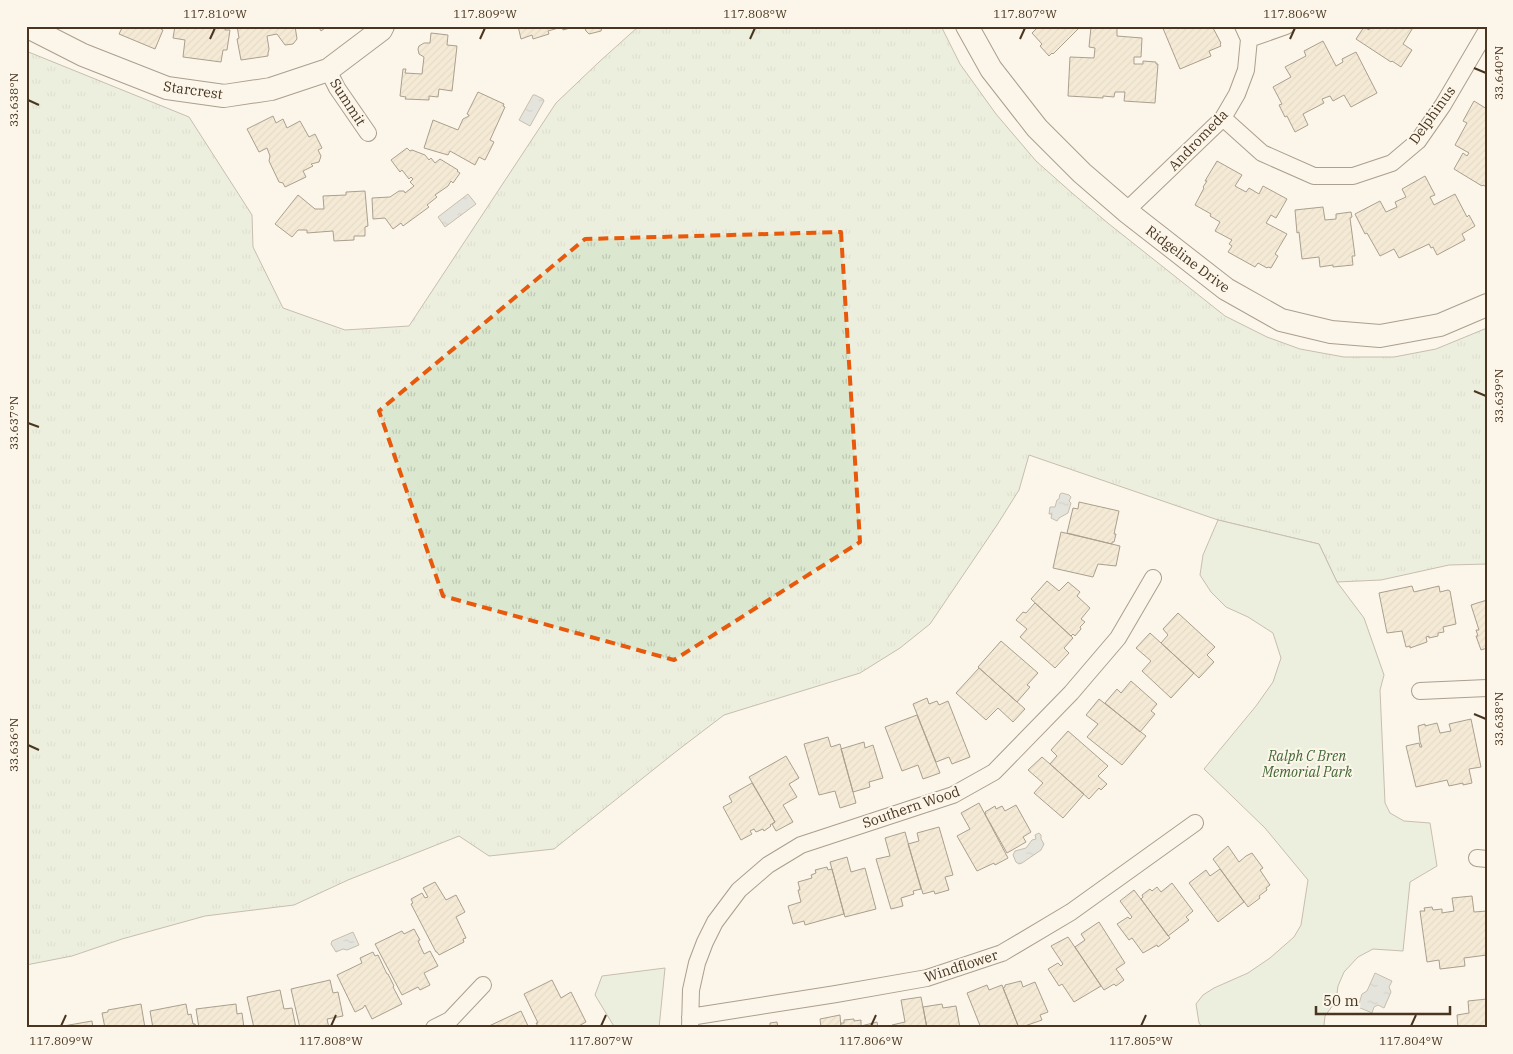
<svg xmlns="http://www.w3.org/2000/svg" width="1513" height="1054" viewBox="0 0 1513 1054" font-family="'IBM Plex Serif',serif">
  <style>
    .grass { fill: url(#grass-tufts); stroke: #887966 }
    .green { fill: #dce7d0; stroke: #887966 }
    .water { fill: url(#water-ripples); stroke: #887966 }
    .building { fill: url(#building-hatch); stroke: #4a3520 }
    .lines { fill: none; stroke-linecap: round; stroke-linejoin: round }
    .street-casing { stroke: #4a3520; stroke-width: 18 }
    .secondary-casing { stroke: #4a3520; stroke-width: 24 }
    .street { stroke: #fbf6e9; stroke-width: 16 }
    .secondary { stroke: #fbf6e9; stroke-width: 22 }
    .marked { fill: none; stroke: #e8590c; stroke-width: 4; stroke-dasharray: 10 6; stroke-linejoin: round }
    .ticks { fill: none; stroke: #4a3520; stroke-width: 2 }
    .labels { text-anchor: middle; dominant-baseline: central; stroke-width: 4; stroke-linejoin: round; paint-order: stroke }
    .street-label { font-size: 14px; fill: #4a3520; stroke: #fbf6e9 }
    .park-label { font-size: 14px; font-style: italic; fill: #436837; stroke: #fbf6e9 }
    .neatline { fill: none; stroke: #4a3520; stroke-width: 2 }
    .ticks-label { font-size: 12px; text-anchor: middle; fill: #4a3520 }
  </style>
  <defs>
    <pattern id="grass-tufts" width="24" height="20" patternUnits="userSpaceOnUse" patternTransform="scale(1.25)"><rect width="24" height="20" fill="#dce7d0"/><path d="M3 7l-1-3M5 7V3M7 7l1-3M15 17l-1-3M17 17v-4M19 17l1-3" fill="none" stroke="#bec7b2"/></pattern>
    <pattern id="water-ripples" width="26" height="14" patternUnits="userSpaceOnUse" patternTransform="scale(1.25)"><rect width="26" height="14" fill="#c9cecd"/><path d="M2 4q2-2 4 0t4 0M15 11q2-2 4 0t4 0" fill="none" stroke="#a5a8a6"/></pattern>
    <pattern id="building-hatch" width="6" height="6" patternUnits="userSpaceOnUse" patternTransform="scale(1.25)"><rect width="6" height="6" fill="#ecdcbc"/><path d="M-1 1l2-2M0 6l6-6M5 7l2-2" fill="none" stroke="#ccbda1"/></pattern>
  </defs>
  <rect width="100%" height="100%" fill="#fbf6e9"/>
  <path class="grass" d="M 639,26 L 941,26 L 960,64 L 996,114 L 1036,161 L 1072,193 L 1109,224 L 1225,316 L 1267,337 L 1300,349 L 1344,357 L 1394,357 L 1436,349 L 1487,328 L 1487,564 L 1449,565 L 1381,580 L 1337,582 L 1319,544 L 1218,520 L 1029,455 L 1019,490 L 997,525 L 930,624 L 900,648 L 860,673 L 724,715 L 678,750 L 554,849 L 489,856 L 459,836 L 348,880 L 294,905 L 205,916 L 122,939 L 72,956 L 26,965 L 26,51 L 189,117 L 252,215 L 253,247 L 283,308 L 345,330 L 409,326 L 556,103 L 599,62 Z"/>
  <path class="green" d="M 1218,520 L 1319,544 L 1337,582 L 1364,618 L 1384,675 L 1380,690 L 1385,803 L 1390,813 L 1404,821 L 1430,823 L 1437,866 L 1410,882 L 1403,951 L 1373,949 L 1358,957 L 1344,972 L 1338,986 L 1336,1001 L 1325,1016 L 1324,1025 L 1326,1028 L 1203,1028 L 1199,1023 L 1196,1004 L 1203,995 L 1214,988 L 1248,973 L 1270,958 L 1294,937 L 1301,925 L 1308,880 L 1265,828 L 1204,769 L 1256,706 L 1273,682 L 1281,658 L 1273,633 L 1248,617 L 1226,607 L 1211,592 L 1200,575 L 1203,555 Z
    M 665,968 L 659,1028 L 615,1028 L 595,995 L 602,976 Z"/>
  <path class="water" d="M 533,95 L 535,95 L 543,99 L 544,101 L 530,126 L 519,120 Z
    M 468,194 L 476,204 L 445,227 L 438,217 Z
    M 1062,493 L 1069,495 L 1071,497 L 1069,501 L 1071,503 L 1068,513 L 1059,518 L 1057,521 L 1051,518 L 1052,514 L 1049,514 L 1050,507 L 1055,507 L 1057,500 L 1059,499 L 1060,494 Z
    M 1039,833 L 1041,835 L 1041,839 L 1044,844 L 1041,850 L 1022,863 L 1019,864 L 1016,862 L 1013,855 L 1015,851 L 1026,848 L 1032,840 L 1036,839 L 1035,835 Z
    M 353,932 L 359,945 L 347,950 L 343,949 L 336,952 L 331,944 L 332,941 Z
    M 1375,973 L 1392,981 L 1389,987 L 1391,992 L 1384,1008 L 1378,1005 L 1374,1007 L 1372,1013 L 1358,1007 L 1362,994 L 1367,991 Z"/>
  <path class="building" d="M 123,26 L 134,28 L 134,26 L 162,26 L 161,29 L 163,30 L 155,49 L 119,34 Z
    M 175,26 L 226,26 L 225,30 L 230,30 L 227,50 L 223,50 L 221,62 L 183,57 L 185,40 L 173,38 Z
    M 237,26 L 295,26 L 297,39 L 293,44 L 285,45 L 277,34 L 267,36 L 269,49 L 268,53 L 268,56 L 241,60 L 237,39 L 239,38 Z
    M 318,26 L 328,26 L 321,31 Z
    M 518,26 L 570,26 L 570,28 L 563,30 L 562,27 L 548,31 L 549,34 L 533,39 L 532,35 L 521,39 Z
    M 584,26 L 602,26 L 602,28 L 601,31 L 589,34 L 586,31 Z
    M 1037,26 L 1080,26 L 1080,27 L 1053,54 L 1052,53 L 1049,56 L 1040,46 L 1042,44 L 1032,33 L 1038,27 Z
    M 1162,26 L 1212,26 L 1221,43 L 1220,44 L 1221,46 L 1209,51 L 1211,56 L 1180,69 Z
    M 1371,26 L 1414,26 L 1403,44 L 1412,50 L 1401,67 L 1392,61 L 1391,62 L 1356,39 L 1364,27 L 1369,30 Z
    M 1091,27 L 1117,28 L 1117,36 L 1142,38 L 1141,57 L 1134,57 L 1134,64 L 1143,64 L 1143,61 L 1156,62 L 1156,64 L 1158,64 L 1155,103 L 1124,101 L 1125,92 L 1115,92 L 1114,97 L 1103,96 L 1103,98 L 1068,96 L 1070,57 L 1094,58 L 1095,48 L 1089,47 Z
    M 431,33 L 448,35 L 447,45 L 457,46 L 452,91 L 439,89 L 438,97 L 429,96 L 429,100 L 405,99 L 406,97 L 400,96 L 403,69 L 406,69 L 405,73 L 422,74 L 424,57 L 419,54 L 418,49 L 419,46 L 424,43 L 430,43 Z
    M 1323,41 L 1336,66 L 1343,62 L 1342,59 L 1356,52 L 1377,93 L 1351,107 L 1344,95 L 1333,101 L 1330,96 L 1322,99 L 1324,103 L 1303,114 L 1308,125 L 1295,132 L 1287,116 L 1285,117 L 1279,105 L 1282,104 L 1273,87 L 1291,77 L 1285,67 L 1306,56 L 1304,51 Z
    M 478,92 L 504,104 L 503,106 L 505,107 L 490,140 L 494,142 L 485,160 L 479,157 L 475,165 L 450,151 L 448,155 L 424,148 L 433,120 L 458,130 L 463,119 L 469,116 L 469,115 L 467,114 Z
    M 1474,101 L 1487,109 L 1487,187 L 1483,185 L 1482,186 L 1454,169 L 1463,153 L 1467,156 L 1469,153 L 1455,145 L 1467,123 L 1463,121 Z
    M 273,116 L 276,123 L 283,119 L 287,128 L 300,121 L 309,137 L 315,134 L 322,148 L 318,150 L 321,156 L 319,162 L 311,164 L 313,166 L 303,171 L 306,177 L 285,187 L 283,183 L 279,182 L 269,161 L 270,156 L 267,148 L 259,152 L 247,129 Z
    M 407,148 L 410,151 L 412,150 L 425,155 L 429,160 L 431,158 L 435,163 L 440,159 L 458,170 L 457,171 L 460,173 L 453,183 L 451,181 L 448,186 L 435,195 L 437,197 L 427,205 L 429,207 L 403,226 L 401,223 L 393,229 L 385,218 L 373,219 L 372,198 L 390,197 L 399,191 L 404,191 L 405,193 L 414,186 L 410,182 L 413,179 L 411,177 L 409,179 L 402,170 L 400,172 L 391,160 Z
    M 1217,161 L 1242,175 L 1235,186 L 1246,192 L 1249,188 L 1259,194 L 1263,186 L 1287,199 L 1276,218 L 1271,215 L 1266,223 L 1287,234 L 1275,254 L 1278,256 L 1271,268 L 1268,267 L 1267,268 L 1258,263 L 1255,267 L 1228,252 L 1232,246 L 1229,244 L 1232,240 L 1215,231 L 1220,222 L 1210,216 L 1211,214 L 1195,205 L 1204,188 L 1203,187 L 1207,181 L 1205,181 Z
    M 1425,176 L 1435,195 L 1430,197 L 1434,205 L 1455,194 L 1467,217 L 1469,215 L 1475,226 L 1462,234 L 1465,240 L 1437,255 L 1433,247 L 1431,248 L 1429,244 L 1399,258 L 1394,249 L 1380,256 L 1367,233 L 1365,234 L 1355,214 L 1380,201 L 1386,212 L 1397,207 L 1395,202 L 1406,197 L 1402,189 Z
    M 365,191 L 368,226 L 365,227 L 365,236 L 354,236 L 354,240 L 334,241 L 333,231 L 307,233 L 307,230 L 298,230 L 292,237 L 275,224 L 298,195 L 315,209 L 324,209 L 323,196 L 346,195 L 346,192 Z
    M 1323,207 L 1325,220 L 1336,219 L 1336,214 L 1351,212 L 1352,217 L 1350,218 L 1355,256 L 1352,256 L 1353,265 L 1333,267 L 1333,265 L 1320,267 L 1319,257 L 1302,259 L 1299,232 L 1297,233 L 1295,210 Z
    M 1079,502 L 1119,511 L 1114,534 L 1116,534 L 1114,542 L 1112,542 L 1112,544 L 1067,533 L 1073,508 L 1078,509 Z
    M 1061,532 L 1120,546 L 1116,566 L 1098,564 L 1093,577 L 1053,568 Z
    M 1047,581 L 1059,591 L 1068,582 L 1080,592 L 1077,596 L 1090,608 L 1081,619 L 1085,622 L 1080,627 L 1081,629 L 1075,636 L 1073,634 L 1071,636 L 1031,599 Z
    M 1412,586 L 1414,592 L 1439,586 L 1440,592 L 1448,590 L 1450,591 L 1456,624 L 1443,627 L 1444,632 L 1438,633 L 1438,636 L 1429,638 L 1429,636 L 1426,637 L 1427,642 L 1410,648 L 1410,646 L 1406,647 L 1402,631 L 1387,633 L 1379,593 Z
    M 1487,600 L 1487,648 L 1481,650 L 1476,636 L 1478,636 L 1476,630 L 1479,630 L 1471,605 Z
    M 1035,603 L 1073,638 L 1064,648 L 1069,653 L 1055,668 L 1020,637 L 1027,629 L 1016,620 L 1023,612 L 1026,613 Z
    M 1178,613 L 1215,647 L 1207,655 L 1214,662 L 1199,678 L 1161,643 L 1168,635 L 1163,629 Z
    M 1150,633 L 1194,673 L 1171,698 L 1142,671 L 1151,661 L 1136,648 Z
    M 1001,641 L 1038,673 L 1027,685 L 1030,687 L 1017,702 L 978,667 Z
    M 979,668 L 1025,709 L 1013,722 L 998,708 L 986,720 L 956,693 Z
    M 1131,681 L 1157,704 L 1151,711 L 1155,714 L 1140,732 L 1105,703 L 1117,689 L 1121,693 Z
    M 927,698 L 929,704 L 937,701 L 939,705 L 948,701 L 970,757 L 952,764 L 949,757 L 936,762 L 913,704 Z
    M 1099,699 L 1146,736 L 1122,765 L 1087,737 L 1098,724 L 1086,715 Z
    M 917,715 L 940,773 L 923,779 L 918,765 L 902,771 L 885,727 Z
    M 1471,719 L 1481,767 L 1469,769 L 1472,783 L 1463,785 L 1463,783 L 1449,786 L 1447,780 L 1416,787 L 1406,746 L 1419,743 L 1420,747 L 1422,747 L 1420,742 L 1418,726 L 1425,724 L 1425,726 L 1437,723 L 1440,733 L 1451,731 L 1449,724 Z
    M 1068,731 L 1108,766 L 1098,776 L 1107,784 L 1101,790 L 1099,788 L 1089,799 L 1050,764 L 1057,756 L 1051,750 Z
    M 828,737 L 831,747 L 840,744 L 856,803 L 840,808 L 835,791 L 819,795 L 804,744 Z
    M 864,742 L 865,748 L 873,745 L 883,778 L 869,782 L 870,787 L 853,792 L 841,749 Z
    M 786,756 L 799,778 L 789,784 L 797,797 L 783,805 L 793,822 L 776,831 L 772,824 L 775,822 L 749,777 Z
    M 1042,757 L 1084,794 L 1063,818 L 1034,793 L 1043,783 L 1028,770 Z
    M 752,783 L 775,822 L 770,825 L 771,826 L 764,831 L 763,829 L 756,832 L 754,829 L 750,831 L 752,834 L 741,840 L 723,807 L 732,802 L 729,796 Z
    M 979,803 L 1008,858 L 995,865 L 994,863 L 977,871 L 957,836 L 970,829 L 961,813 Z
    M 1016,805 L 1031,832 L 1023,837 L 1026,842 L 1007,853 L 985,814 L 986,814 L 985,812 L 995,806 L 996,809 L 1002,806 L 1005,811 Z
    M 939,827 L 953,875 L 945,877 L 949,890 L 935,894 L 934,891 L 923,894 L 908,844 L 919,841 L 917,833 Z
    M 905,832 L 921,889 L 913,891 L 914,894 L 901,898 L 903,906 L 891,909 L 876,859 L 890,856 L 885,838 Z
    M 1228,846 L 1239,862 L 1246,856 L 1252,853 L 1263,868 L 1260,870 L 1270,885 L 1266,888 L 1267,890 L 1259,896 L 1260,898 L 1248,907 L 1213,859 Z
    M 847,857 L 851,872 L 865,868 L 876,909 L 845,917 L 830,862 Z
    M 827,867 L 828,870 L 832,869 L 844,914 L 805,925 L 804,921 L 793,924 L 788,906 L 801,902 L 798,890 L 800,890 L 798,882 L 812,878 L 811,875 L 816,873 L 815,870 Z
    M 1220,869 L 1244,902 L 1218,922 L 1189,883 L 1206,870 L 1210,876 Z
    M 435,882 L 446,900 L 456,895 L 465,912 L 456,917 L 466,938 L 463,939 L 464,942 L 439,955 L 437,952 L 436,952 L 411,904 L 413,903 L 411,899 L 422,893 L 425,898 L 428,897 L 423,888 Z
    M 1172,883 L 1193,911 L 1186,917 L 1189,920 L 1168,936 L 1141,899 L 1143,897 L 1142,895 L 1150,889 L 1152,891 L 1157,887 L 1161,892 Z
    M 1134,890 L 1170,938 L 1158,947 L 1157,945 L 1143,953 L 1132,938 L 1129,940 L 1117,924 L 1128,917 L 1130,919 L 1132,917 L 1120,901 Z
    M 1472,896 L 1474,912 L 1487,911 L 1487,955 L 1464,958 L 1465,966 L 1440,969 L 1439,960 L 1427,962 L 1420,911 L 1425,911 L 1424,908 L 1432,907 L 1433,910 L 1442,909 L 1442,913 L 1454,911 L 1452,898 Z
    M 1099,922 L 1125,963 L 1116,969 L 1124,980 L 1116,986 L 1114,984 L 1104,990 L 1075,947 L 1085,940 L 1081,934 Z
    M 414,929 L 420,940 L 418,941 L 424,954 L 430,951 L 438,966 L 424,973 L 430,985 L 420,990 L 418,987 L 402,995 L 375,944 L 402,931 L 404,934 Z
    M 1068,937 L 1101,986 L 1074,1002 L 1062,984 L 1059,986 L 1048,969 L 1058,963 L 1061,966 L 1063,964 L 1051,946 Z
    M 373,952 L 375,956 L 378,955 L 387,974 L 388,974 L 394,986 L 393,987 L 402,1004 L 372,1019 L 365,1005 L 363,1008 L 355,1012 L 337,975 L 362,963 L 360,958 Z
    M 330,980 L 333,993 L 338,992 L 343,1016 L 327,1019 L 329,1028 L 300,1028 L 291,989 Z
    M 552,980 L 561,998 L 571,992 L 586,1022 L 575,1028 L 539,1028 L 536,1023 L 538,1023 L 524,994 Z
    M 1021,981 L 1023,987 L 1035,982 L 1048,1012 L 1040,1015 L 1042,1020 L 1019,1028 L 1003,988 L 1005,987 L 1005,985 Z
    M 987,985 L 989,990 L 1002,985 L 1019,1028 L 981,1028 L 967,993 Z
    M 280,990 L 284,1009 L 292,1008 L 296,1028 L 254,1028 L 247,997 Z
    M 921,997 L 927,1028 L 892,1028 L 892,1025 L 905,1022 L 901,1000 Z
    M 1487,999 L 1487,1028 L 1458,1028 L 1457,1015 L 1469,1013 L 1468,1001 Z
    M 141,1004 L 145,1028 L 105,1028 L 102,1013 L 108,1012 L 108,1010 Z
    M 186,1004 L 188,1015 L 191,1014 L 193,1024 L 195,1024 L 196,1028 L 153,1028 L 150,1011 Z
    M 236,1004 L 237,1014 L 242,1013 L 244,1028 L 199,1028 L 196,1009 Z
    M 942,1004 L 943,1008 L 956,1006 L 960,1028 L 927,1028 L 923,1007 Z
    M 521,1011 L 529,1028 L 490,1028 L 489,1026 Z
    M 840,1015 L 841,1028 L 821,1028 L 820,1019 Z
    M 854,1019 L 854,1021 L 861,1020 L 861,1026 L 877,1022 L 878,1028 L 841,1028 L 841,1023 L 844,1023 L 844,1020 Z
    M 92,1021 L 93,1028 L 52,1028 Z
    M 777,1022 L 778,1028 L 758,1028 L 770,1026 L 770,1023 Z"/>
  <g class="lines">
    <g class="street-casing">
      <path id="street" d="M 1249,39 L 1286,26
        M 328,70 L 337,88 L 368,133
        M 1223,118 L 1262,153 L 1314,176 L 1353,176 L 1392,163 L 1418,141 L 1443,105 L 1487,30
        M 1126,211 L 1223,118 L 1237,94 L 1246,70 L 1249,39 L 1243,26
        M 1420,691 L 1487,688
        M 1477,858 L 1487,859
        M 690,1017 L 836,994 L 927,978 L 1002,953 L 1071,912 L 1195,823
        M 434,1028 L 450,1020 L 483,985
        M 690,1028 L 691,990 L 697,963 L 705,942 L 715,922 L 739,890 L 768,865 L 801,845 L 953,795 L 994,772 L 1071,693 L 1118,638 L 1153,578"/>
    </g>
    <g class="secondary-casing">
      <path id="secondary" d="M 26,26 L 83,55 L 167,88 L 224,96 L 271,89 L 328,70 L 381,30 L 383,26
        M 967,26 L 991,69 L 1037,128 L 1082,173 L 1126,211 L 1226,289 L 1281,320 L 1331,332 L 1380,336 L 1440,325 L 1487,305"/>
    </g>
    <use href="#street" class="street"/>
    <use href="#secondary" class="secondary"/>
  </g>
  <path d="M0 0H1513V1054H0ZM 841,232 L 860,542 L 674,660 L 443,596 L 379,411 L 585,239 Z" fill="#fbf6e9" fill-opacity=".55" fill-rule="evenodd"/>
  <path class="marked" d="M 841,232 L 860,542 L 674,660 L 443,596 L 379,411 L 585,239 Z"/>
  <path class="ticks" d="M 210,39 L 215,28M 480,39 L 485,28M 750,39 L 755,28M 1020,39 L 1025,28M 1290,39 L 1295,28M 1474,68 L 1486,73M 28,100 L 39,105M 1474,391 L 1486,396M 28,423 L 39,427M 1474,714 L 1486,719M 28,745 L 39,750M 61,1026 L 66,1015M 331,1026 L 336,1015M 601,1026 L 606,1015M 871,1026 L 876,1015M 1141,1026 L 1146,1015M 1411,1026 L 1416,1015"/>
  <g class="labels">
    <g class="street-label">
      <text transform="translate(193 90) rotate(8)">Starcrest</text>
      <text transform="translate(348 102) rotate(57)">Summit</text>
      <text transform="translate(1432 115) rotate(-54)">Delphinus</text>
      <text transform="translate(1198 140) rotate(-46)">Andromeda</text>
      <text transform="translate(1188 259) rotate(37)">Ridgeline Drive</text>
      <text transform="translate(911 807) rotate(-19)">Southern Wood</text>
      <text transform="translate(961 966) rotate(-18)">Windflower</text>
    </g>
    <g class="park-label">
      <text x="1307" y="756">Ralph C Bren<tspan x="1307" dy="16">Memorial Park</tspan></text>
    </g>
  </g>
  <rect width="1513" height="1054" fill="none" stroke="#fbf6e9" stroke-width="55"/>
  <path d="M1316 1006v8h134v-8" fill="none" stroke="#4a3520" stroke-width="2.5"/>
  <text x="1323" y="1006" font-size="15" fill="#4a3520" stroke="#fbf6e9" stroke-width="4" paint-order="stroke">50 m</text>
  <rect x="28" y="28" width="1458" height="998" class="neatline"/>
  <g class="ticks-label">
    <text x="215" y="18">117.810°W</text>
    <text x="485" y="18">117.809°W</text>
    <text x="755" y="18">117.808°W</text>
    <text x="1025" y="18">117.807°W</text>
    <text x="1295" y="18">117.806°W</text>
    <text transform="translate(1499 73) rotate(-90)" y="4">33.640°N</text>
    <text transform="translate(14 100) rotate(-90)" y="4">33.638°N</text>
    <text transform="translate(1499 396) rotate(-90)" y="4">33.639°N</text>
    <text transform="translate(14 423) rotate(-90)" y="4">33.637°N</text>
    <text transform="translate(1499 719) rotate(-90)" y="4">33.638°N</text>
    <text transform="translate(14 745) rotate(-90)" y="4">33.636°N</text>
    <text x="61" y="1045">117.809°W</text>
    <text x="331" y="1045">117.808°W</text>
    <text x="601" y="1045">117.807°W</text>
    <text x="871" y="1045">117.806°W</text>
    <text x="1141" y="1045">117.805°W</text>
    <text x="1411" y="1045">117.804°W</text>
  </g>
</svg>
